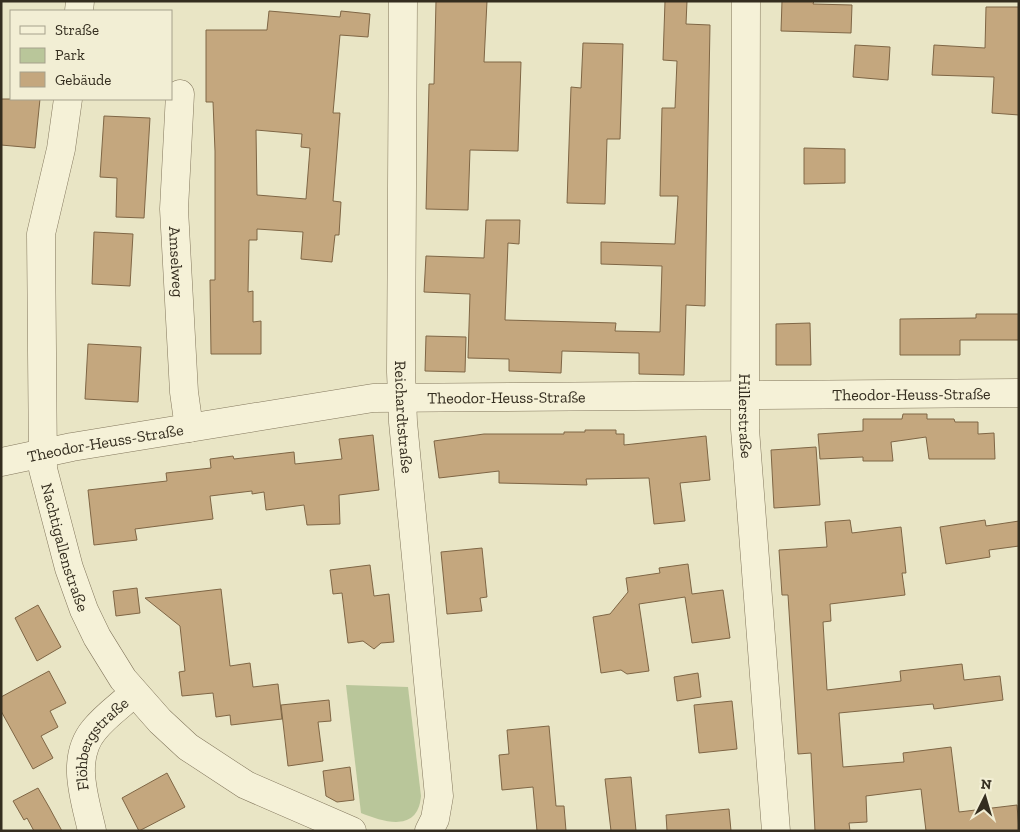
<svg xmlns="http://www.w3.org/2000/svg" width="1020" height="832" viewBox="0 0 1020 832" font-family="'Zilla Slab',serif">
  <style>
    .green { fill: #b9c69a }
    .building { fill: #c4a77e; stroke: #7f6645; fill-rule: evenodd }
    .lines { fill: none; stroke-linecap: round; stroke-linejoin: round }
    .minor-casing { stroke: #83775d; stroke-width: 29 }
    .minor { stroke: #f5f1d7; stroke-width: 28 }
    .labels { text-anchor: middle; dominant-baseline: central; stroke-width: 4; stroke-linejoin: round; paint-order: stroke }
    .street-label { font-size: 16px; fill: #342d1f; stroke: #f2eed4 }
  </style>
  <rect width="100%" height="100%" fill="#e9e5c5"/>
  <path class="green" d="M 346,685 L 408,687 L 421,796 C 418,832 386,823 361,813 Z"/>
  <path class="building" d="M 436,1 L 487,1 L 484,62 L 521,62 L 518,151 L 470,150 L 468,210 L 426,209 L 429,84 L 434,84 Z
    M 665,1 L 687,1 L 686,24 L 710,25 L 705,306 L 686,305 L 684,375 L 639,374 L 639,353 L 562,351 L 561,373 L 509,371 L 509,359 L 468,358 L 470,294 L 424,292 L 426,256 L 484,258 L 486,220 L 520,220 L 519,244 L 508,243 L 505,320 L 616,323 L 615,331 L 660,332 L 662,266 L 601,264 L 601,242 L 675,244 L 678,196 L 660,196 L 662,108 L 675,108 L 677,61 L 663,60 Z
    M 782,1 L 814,1 L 813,4 L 852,5 L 851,33 L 781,31 Z
    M 986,7 L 1019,7 L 1019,115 L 992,113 L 994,77 L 932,75 L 934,45 L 985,48 Z
    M 269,11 L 340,17 L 341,11 L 370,14 L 368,37 L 340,35 L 333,113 L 340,113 L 333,201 L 341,202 L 339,235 L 335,235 L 332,262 L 301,259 L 303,232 L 257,229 L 257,240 L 249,240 L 248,292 L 253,291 L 253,322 L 261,321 L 261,354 L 211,354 L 210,280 L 215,280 L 215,151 L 213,102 L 206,102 L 206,30 L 267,30 ZM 256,130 L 302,134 L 301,147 L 310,148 L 306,199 L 257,195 Z
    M 583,43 L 623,44 L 620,139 L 607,139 L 605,204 L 567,203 L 571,87 L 581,88 Z
    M 855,45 L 890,47 L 888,80 L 853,77 Z
    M 1,99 L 40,99 L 35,148 L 1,145 Z
    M 104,116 L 150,118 L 144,218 L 116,217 L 117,178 L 100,177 Z
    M 804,148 L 845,149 L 845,183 L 804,184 Z
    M 94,232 L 133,234 L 130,286 L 92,284 Z
    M 976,314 L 1019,314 L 1019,340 L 960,340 L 960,355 L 900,355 L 900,319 L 976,318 Z
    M 810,323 L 811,365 L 776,365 L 776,324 Z
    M 426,336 L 466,337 L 465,372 L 425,371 Z
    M 88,344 L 141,347 L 138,402 L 85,399 Z
    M 903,414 L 927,414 L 927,419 L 954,419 L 955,422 L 978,422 L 978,434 L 994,433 L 995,459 L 929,459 L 926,437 L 891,442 L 893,461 L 863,461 L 863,457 L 820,459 L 818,434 L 863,431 L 863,419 L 902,419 Z
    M 585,430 L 616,430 L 616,434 L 624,434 L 624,445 L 706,436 L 710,480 L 680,483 L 685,521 L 654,524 L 649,478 L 586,479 L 587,485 L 499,483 L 499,471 L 439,478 L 434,441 L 484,434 L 564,434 L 564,432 L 585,432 Z
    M 373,435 L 379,490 L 339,495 L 340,524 L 307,525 L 304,505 L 266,510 L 264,492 L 252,494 L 252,491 L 210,496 L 213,519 L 135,529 L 137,540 L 94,545 L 88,490 L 167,481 L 166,473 L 211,468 L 210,459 L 233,456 L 234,459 L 294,452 L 295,464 L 342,459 L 339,439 Z
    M 816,447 L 820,505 L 774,508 L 771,450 Z
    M 850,520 L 852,533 L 901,527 L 906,573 L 902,573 L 905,595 L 830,604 L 831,621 L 823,622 L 827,690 L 901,681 L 900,671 L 962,664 L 964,680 L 1000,676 L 1003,700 L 934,709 L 933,704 L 839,713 L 843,767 L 904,762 L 903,753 L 951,747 L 959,812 L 1017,805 L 1019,831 L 926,831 L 921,789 L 866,796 L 867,822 L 849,823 L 850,831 L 815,831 L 811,753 L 798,754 L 788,595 L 782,595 L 779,550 L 827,547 L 825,522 Z
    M 985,520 L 986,526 L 1019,521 L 1019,546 L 989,550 L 990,557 L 946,564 L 940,527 Z
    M 482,548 L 487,597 L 480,598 L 482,611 L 447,614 L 441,552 Z
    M 688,564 L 692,594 L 723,590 L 730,638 L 692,643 L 685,597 L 639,604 L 649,671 L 627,674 L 621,670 L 601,673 L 593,617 L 610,614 L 628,592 L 626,578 L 660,573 L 659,568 Z
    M 370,565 L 374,596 L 389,594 L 394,642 L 381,643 L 374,649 L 363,641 L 348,643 L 342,593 L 333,594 L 330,570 Z
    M 137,588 L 140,613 L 116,616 L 113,591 Z
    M 221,589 L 230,666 L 250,663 L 253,687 L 278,684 L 282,719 L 231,725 L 230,715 L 216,717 L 213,693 L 182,696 L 179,672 L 185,671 L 180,626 L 145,598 Z
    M 38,605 L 61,647 L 37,661 L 15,618 Z
    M 49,671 L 66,703 L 50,711 L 58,727 L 41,736 L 53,758 L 33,769 L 1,711 L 1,697 Z
    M 698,673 L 701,697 L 677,701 L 674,677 Z
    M 329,700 L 331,721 L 318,722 L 323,761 L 288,766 L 281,705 Z
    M 732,701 L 737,749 L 699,753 L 694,705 Z
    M 549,726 L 556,806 L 564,806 L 566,831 L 537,831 L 533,787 L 502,790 L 499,755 L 509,754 L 507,730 Z
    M 350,767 L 354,800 L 337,802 L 326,796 L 323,771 Z
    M 167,773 L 185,807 L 139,831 L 122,798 Z
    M 631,777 L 636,831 L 611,831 L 605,779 Z
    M 38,788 L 49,807 L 62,831 L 34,831 L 27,818 L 24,820 L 13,801 Z
    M 729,809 L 731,831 L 667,831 L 666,815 Z"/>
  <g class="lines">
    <g class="minor-casing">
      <g id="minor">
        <path id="s1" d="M 403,1 L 401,372 L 403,422 L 439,796 L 435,819 L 429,831"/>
        <path id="s2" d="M 746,1 L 745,429 L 776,831"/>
        <path d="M 79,11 L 80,1"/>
        <path id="s3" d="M 180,94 L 174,209 L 184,392 L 189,428"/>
        <path id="s4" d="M 68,99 L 61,149 L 41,234 L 43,469 L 69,568 L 84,610 L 97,637 L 123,679 L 160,721 L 188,747 L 246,785 L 352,831"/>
        <path id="s5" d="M 1,462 L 72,447 L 373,398 L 1019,393"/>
        <path id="s6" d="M 92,831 C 85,799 70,759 94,730 C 105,716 121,705 134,693"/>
      </g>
    </g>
    <use href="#minor" class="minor"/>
  </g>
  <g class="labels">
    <g class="street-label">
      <text stroke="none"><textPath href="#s3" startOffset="168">Amselweg</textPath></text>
      <text stroke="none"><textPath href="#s5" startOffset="916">Theodor-Heuss-Straße</textPath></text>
      <text stroke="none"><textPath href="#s5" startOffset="511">Theodor-Heuss-Straße</textPath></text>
      <text stroke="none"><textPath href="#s2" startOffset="415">Hillerstraße</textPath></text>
      <text stroke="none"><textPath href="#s1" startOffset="416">Reichardtstraße</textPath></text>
      <text stroke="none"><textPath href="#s5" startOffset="106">Theodor-Heuss-Straße</textPath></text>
      <text stroke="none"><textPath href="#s4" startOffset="454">Nachtigallenstraße</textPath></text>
      <text stroke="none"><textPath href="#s6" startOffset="95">Flöhbergstraße</textPath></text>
    </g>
  </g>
  <rect width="1020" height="832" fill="none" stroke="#342d1f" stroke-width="5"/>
  <rect x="10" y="10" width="162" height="90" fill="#f2eed4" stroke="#a6a18c"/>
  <rect x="20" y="26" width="25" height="8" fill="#f5f1d7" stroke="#a6a18c"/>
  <text x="55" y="35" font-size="15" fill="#342d1f">Straße</text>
  <rect x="20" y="48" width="25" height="15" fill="#b9c69a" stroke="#a6a18c"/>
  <text x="55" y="60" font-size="15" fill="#342d1f">Park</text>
  <rect x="20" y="72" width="25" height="15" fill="#c4a77e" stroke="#a6a18c"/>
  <text x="55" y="85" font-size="15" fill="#342d1f">Gebäude</text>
  <g transform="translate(985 797) rotate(5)" stroke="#f2eed4" stroke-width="4" paint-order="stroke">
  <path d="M0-4L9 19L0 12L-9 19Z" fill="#342d1f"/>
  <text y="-8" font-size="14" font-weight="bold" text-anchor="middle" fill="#342d1f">N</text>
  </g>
</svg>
